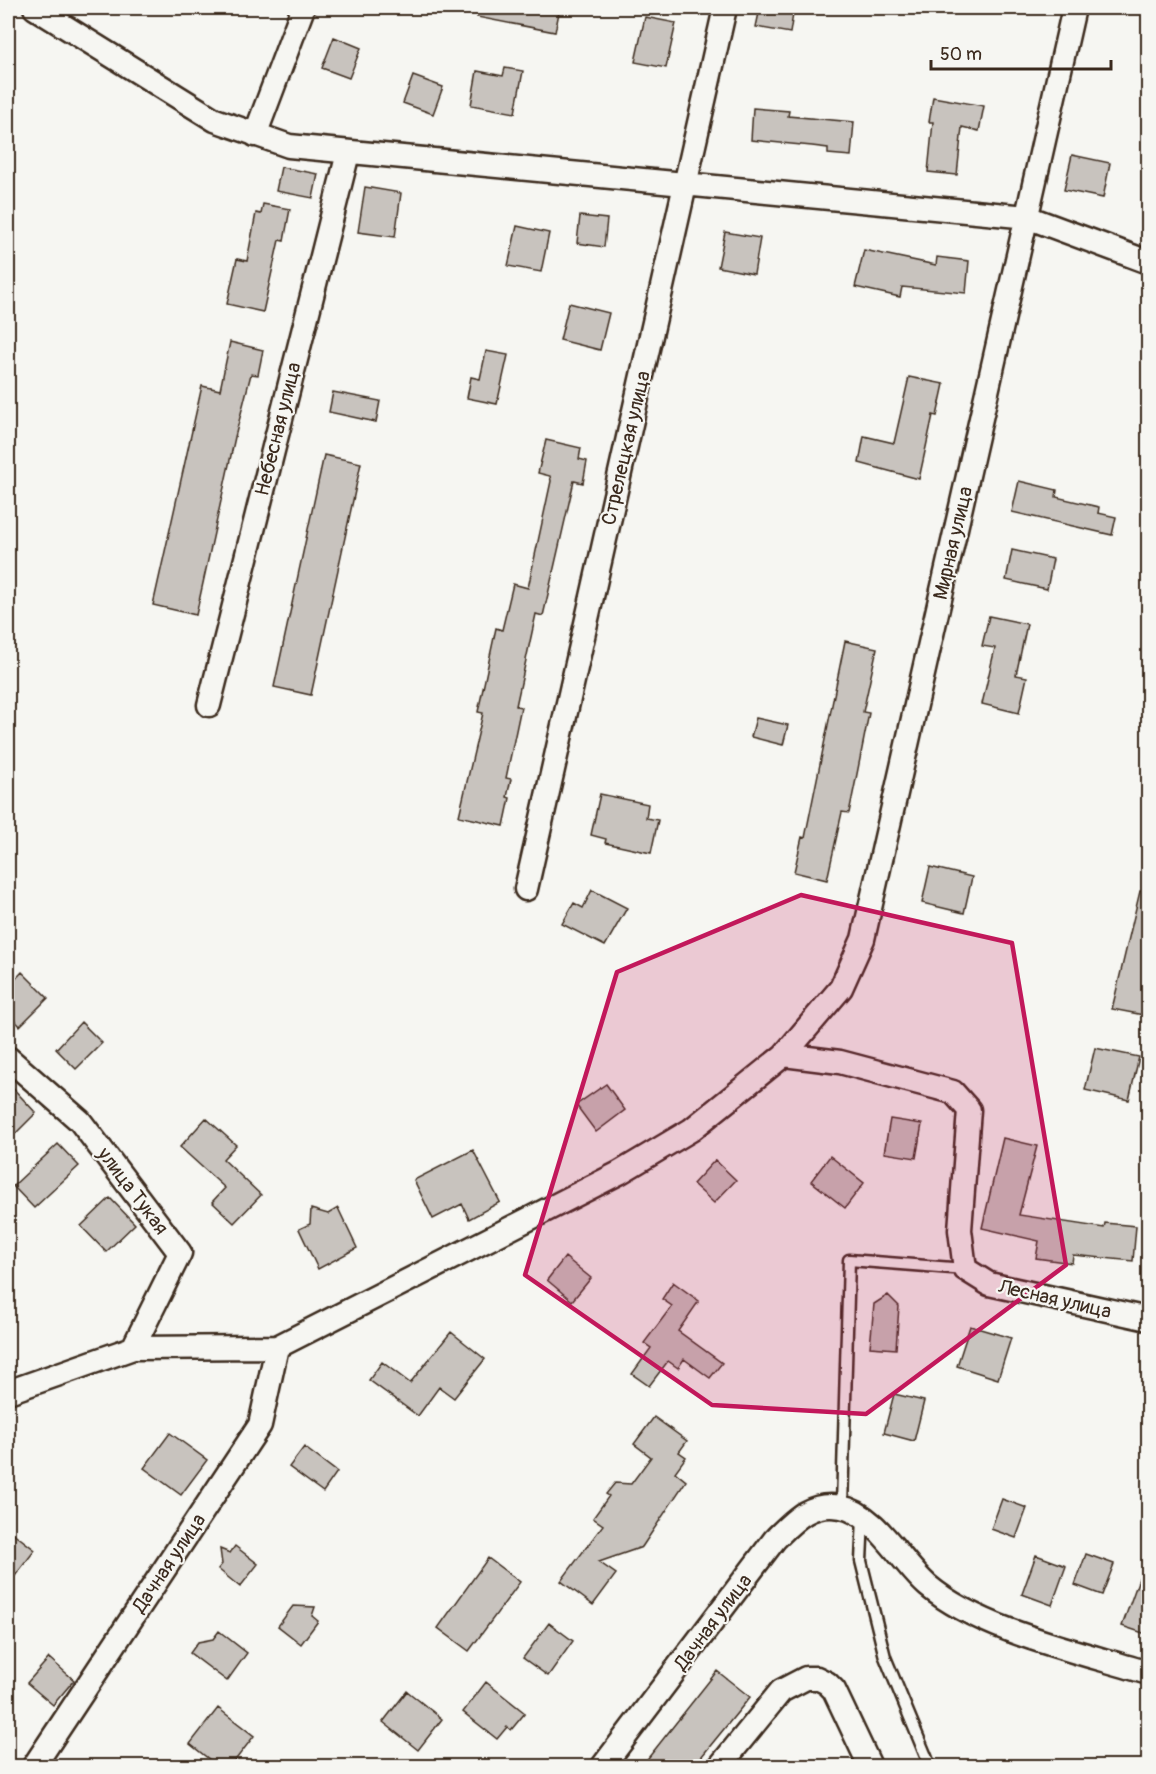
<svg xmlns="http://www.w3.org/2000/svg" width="1156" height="1774" viewBox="0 0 1156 1774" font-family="Pangolin,sans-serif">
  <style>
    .building { fill: #c8c3be; stroke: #3b2a1e; stroke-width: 1.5 }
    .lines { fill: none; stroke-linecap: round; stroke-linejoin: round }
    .service-casing { stroke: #3b2a1e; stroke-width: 15 }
    .minor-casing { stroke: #3b2a1e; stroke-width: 27 }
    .service { stroke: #f6f6f2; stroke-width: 10 }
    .minor { stroke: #f6f6f2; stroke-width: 22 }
    .marked { fill: #c2185b; fill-opacity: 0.2; stroke: #c2185b; stroke-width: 4.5; stroke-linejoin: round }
    .labels { text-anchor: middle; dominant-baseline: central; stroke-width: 4.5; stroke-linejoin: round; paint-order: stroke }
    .street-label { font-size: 20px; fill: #3b2a1e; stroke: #f6f6f2 }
  </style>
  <rect width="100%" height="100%" fill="#f6f6f2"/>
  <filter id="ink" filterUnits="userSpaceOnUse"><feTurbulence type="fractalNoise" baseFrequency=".0167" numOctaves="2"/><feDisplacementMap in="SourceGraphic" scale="12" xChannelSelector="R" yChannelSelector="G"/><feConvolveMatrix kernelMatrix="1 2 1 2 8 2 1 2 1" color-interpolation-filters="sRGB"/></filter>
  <g filter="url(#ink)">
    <path class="building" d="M 478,8 L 560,8 L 555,32 L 477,17 Z
      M 760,8 L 793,14 L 790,33 L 756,27 Z
      M 645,17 L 676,23 L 666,68 L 635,62 Z
      M 334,37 L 361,48 L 349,78 L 322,68 Z
      M 505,68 L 523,71 L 515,113 L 471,105 L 477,71 L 503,76 Z
      M 413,76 L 443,87 L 433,114 L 403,103 Z
      M 933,97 L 984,106 L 979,131 L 962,127 L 957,175 L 928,172 L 933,122 L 929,122 Z
      M 753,108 L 789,111 L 788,116 L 854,122 L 851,156 L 828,154 L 828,148 L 812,146 L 751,140 Z
      M 1072,155 L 1110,163 L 1103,198 L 1064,190 Z
      M 281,167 L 318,174 L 313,198 L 276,191 Z
      M 365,187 L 401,193 L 395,237 L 358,232 Z
      M 263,204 L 290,209 L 284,241 L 279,240 L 263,312 L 227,304 L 237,259 L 247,261 L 256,213 L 261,214 Z
      M 580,216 L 607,219 L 604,247 L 577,243 Z
      M 517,226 L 549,233 L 541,272 L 508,266 Z
      M 725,232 L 760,238 L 754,274 L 718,267 Z
      M 864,250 L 936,265 L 937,257 L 969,261 L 966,293 L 902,287 L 900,297 L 855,287 Z
      M 569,303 L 609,313 L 600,350 L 560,340 Z
      M 230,342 L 263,350 L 258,375 L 251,374 L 235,437 L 196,615 L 153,605 L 202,386 L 220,390 Z
      M 486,351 L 508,355 L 497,404 L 467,398 L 471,377 L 480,379 Z
      M 909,377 L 944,384 L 937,416 L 933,415 L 919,479 L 859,463 L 864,436 L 894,443 Z
      M 333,392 L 380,401 L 376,422 L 329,412 Z
      M 546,440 L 581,448 L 579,459 L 587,461 L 583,483 L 574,481 L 543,616 L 536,614 L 516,706 L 521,707 L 506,778 L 511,779 L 507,797 L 510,798 L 504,826 L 459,816 L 483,713 L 478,712 L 496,628 L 502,630 L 513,584 L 528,588 L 551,481 L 550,476 L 538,473 Z
      M 324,455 L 361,463 L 311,695 L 274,687 Z
      M 1019,481 L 1057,490 L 1056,497 L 1099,507 L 1098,513 L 1116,517 L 1112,535 L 1012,512 Z
      M 1012,550 L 1053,559 L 1047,589 L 1006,580 Z
      M 989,616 L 1027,624 L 1016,675 L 1027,677 L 1019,713 L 982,704 L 995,648 L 982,646 Z
      M 845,641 L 877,648 L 863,712 L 869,713 L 856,779 L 849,813 L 842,812 L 827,880 L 794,872 L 802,837 L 805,838 Z
      M 756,718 L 788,725 L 783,745 L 751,737 Z
      M 600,794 L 648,804 L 646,818 L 658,820 L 651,853 L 605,843 L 606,839 L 591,835 Z
      M 930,867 L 972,877 L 964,913 L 922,903 Z
      M 592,890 L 627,908 L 605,946 L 562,924 L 574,903 L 583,908 Z
      M 1140,891 L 1149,892 L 1149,1016 L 1112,1009 Z
      M 22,972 L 48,998 L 20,1026 L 8,1013 L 8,987 Z
      M 81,1022 L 102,1043 L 76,1069 L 56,1049 Z
      M 1095,1048 L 1139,1057 L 1129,1100 L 1085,1090 Z
      M 8,1083 L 36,1113 L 8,1141 Z
      M 606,1084 L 625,1110 L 596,1132 L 576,1105 Z
      M 206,1118 L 236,1145 L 223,1159 L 261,1195 L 234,1223 L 212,1202 L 225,1188 L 180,1147 Z
      M 890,1119 L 922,1124 L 916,1158 L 884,1153 Z
      M 1003,1138 L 1037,1146 L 1019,1215 L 1104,1228 L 1105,1223 L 1136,1226 L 1133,1261 L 1073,1255 L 1072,1263 L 1036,1258 L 1039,1241 L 982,1228 Z
      M 58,1144 L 79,1166 L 34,1208 L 13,1186 Z
      M 473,1150 L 500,1202 L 469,1219 L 462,1204 L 433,1219 L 414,1180 Z
      M 830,1156 L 864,1183 L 845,1208 L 811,1181 Z
      M 715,1160 L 736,1180 L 714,1203 L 693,1184 Z
      M 110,1198 L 135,1224 L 106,1252 L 81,1226 Z
      M 338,1208 L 357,1248 L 318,1269 L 299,1229 L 310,1224 L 311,1209 L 328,1214 Z
      M 565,1257 L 591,1278 L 572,1301 L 547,1280 Z
      M 673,1282 L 699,1301 L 678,1331 L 722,1363 L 710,1378 L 684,1359 L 678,1368 L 668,1361 L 649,1386 L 632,1374 L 651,1348 L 644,1343 L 672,1306 L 662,1299 Z
      M 888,1295 L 899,1306 L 896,1349 L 870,1347 L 874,1304 Z
      M 970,1326 L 1011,1338 L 998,1379 L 957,1366 Z
      M 451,1332 L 485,1359 L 454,1398 L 439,1387 L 418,1416 L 369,1380 L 382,1362 L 410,1383 Z
      M 894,1394 L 924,1401 L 914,1441 L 884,1433 Z
      M 654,1417 L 687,1441 L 679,1452 L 686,1457 L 675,1472 L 686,1481 L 642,1547 L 599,1562 L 616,1574 L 593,1605 L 561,1581 L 603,1525 L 593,1518 L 609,1496 L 606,1494 L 615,1483 L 631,1484 L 651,1457 L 634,1444 Z
      M 170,1433 L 207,1460 L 181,1495 L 144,1468 Z
      M 304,1447 L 337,1472 L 323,1492 L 289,1467 Z
      M 1002,1499 L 1027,1508 L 1016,1538 L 991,1529 Z
      M 8,1529 L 35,1550 L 8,1585 Z
      M 235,1546 L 258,1564 L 240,1587 L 218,1569 L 222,1564 L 220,1549 L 230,1553 Z
      M 1086,1554 L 1114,1564 L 1102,1595 L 1075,1585 Z
      M 1036,1555 L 1066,1566 L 1052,1605 L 1022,1594 Z
      M 488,1558 L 520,1582 L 469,1651 L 438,1628 Z
      M 1146,1559 L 1149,1559 L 1149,1635 L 1122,1626 Z
      M 293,1606 L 315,1607 L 312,1616 L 318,1621 L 301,1644 L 278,1626 Z
      M 549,1623 L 573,1641 L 548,1676 L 523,1658 Z
      M 219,1631 L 247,1653 L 227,1681 L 190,1653 L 198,1642 L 213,1639 Z
      M 49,1658 L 74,1680 L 53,1705 L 27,1683 Z
      M 717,1671 L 750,1697 L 693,1767 L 641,1767 Z
      M 486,1682 L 525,1713 L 511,1730 L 507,1727 L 497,1739 L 463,1712 Z
      M 407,1691 L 442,1719 L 418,1750 L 383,1722 Z
      M 218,1708 L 254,1736 L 230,1767 L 219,1767 L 190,1744 Z"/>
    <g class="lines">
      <g class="service-casing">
        <path id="service" d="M 842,1507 L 849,1260 L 965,1269
          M 863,1518 L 861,1561 L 885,1657 L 930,1766"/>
      </g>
      <g class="minor-casing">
        <path id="minor" d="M 35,8 L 215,120 L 289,146 L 1027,217 L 1148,262
          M 255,135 L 303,8
          M 209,705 L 348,153
          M 526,889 L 725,8
          M 784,1055 L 840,1062 L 953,1092 L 969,1110 L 960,1230 L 965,1269 L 989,1284 L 1148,1319
          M 8,1058 L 80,1121 L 180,1253 L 133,1348
          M 8,1392 L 133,1348 L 277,1347 L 619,1173 L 691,1130 L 784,1055 L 841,988 L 863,939 L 1074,8
          M 34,1766 L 260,1425 L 277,1347
          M 603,1766 L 775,1539 C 794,1520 811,1501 841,1507 C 877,1514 901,1563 928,1586 C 981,1631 1081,1652 1148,1673
          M 720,1766 L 781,1691 L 806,1678 L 817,1678 L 827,1683 L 834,1690 L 870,1766"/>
      </g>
      <use href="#service" class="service"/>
      <use href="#minor" class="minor"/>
    </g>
  </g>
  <path class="marked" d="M 801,895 L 1012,943 L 1066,1265 L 866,1414 L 712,1405 L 525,1275 L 617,972 Z"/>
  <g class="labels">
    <g class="street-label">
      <text transform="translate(278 429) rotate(-76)">Небесная улица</text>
      <text transform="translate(626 448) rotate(-77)">Стрелецкая улица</text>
      <text transform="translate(953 543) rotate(-77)">Мирная улица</text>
      <text transform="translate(133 1191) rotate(53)">улица Тукая</text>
      <text transform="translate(1055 1299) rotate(13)">Лесная улица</text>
      <text transform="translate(169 1563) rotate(-56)">Дачная улица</text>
      <text transform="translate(713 1622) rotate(-53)">Дачная улица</text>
    </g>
  </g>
  <rect width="1156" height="1774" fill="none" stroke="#f6f6f2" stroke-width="30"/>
  <rect x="15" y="15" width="1126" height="1744" fill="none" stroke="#3b2a1e" stroke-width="2" filter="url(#ink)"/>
  <path d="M931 60v9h180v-9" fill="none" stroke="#3b2a1e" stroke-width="3"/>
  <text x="940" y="60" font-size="18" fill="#3b2a1e" stroke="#f6f6f2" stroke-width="4.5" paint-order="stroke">50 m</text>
</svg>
